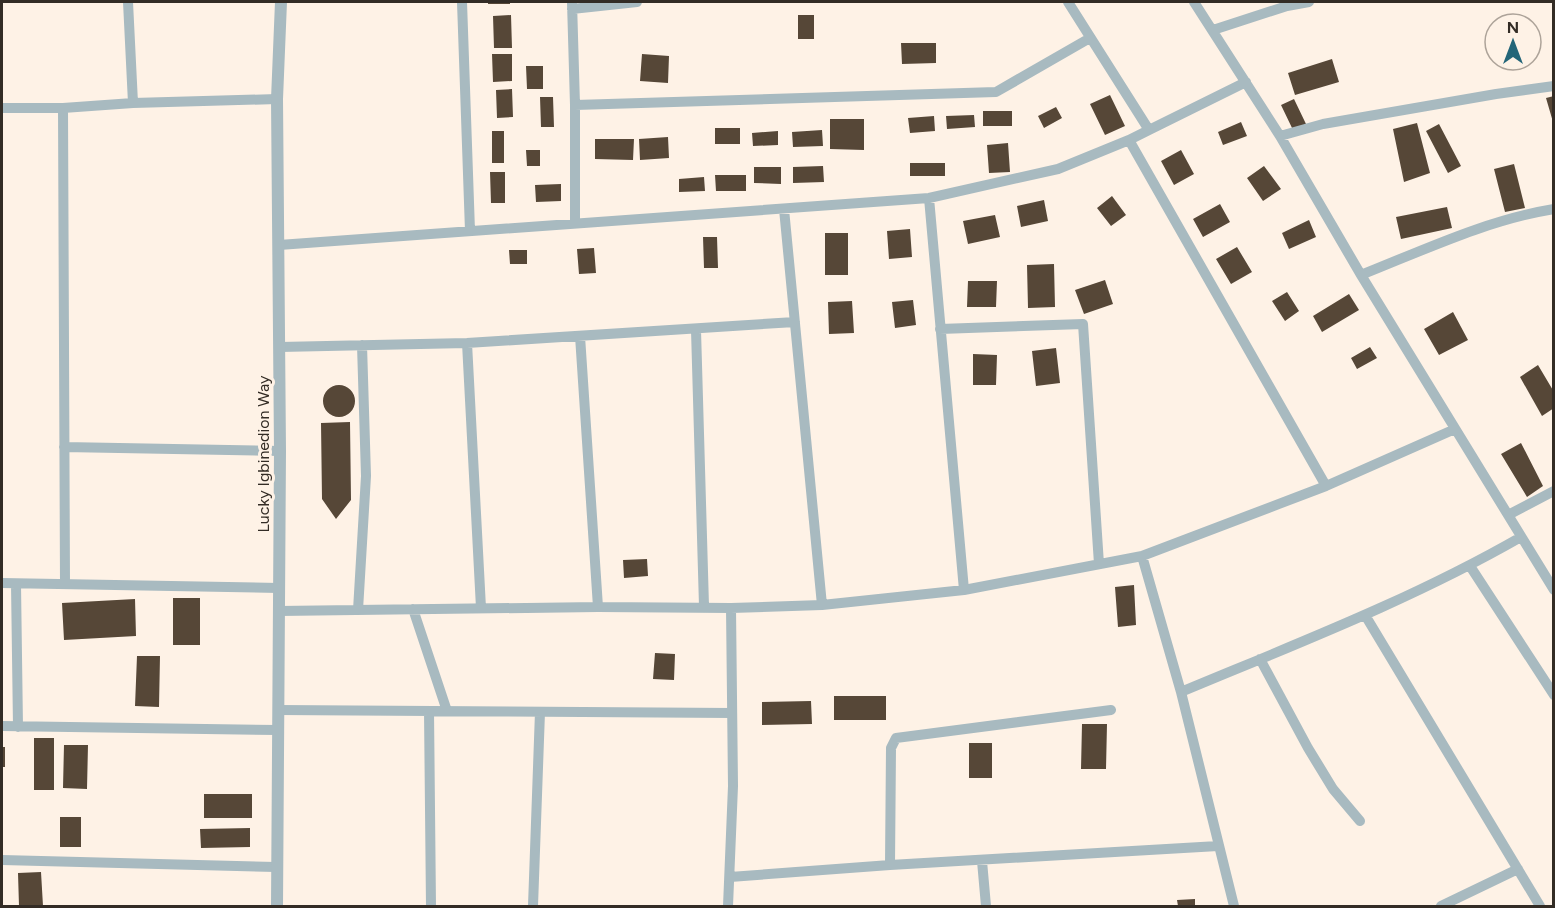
<svg xmlns="http://www.w3.org/2000/svg" width="1555" height="908" viewBox="0 0 1555 908" font-family="Figtree,sans-serif">
  <style>
    .building { fill: #564737 }
    .lines { fill: none; stroke-linecap: round; stroke-linejoin: round }
    .minor { stroke: #a8bac0; stroke-width: 10 }
    .tertiary { stroke: #a8bac0; stroke-width: 12 }
    .labels { text-anchor: middle; dominant-baseline: central; stroke-width: 6; stroke-linejoin: round; paint-order: stroke }
    .street-label { font-size: 16px; fill: #332c25; stroke: #fef2e6 }
  </style>
  <rect width="100%" height="100%" fill="#fef2e6"/>
  <path class="building" d="M 488,2 L 510,2 L 510,4 L 488,4 Z
    M 511,15 L 512,48 L 494,48 L 493,16 Z
    M 798,15 L 814,15 L 814,39 L 798,39 Z
    M 901,43 L 936,43 L 936,63 L 902,64 Z
    M 492,54 L 512,54 L 512,81 L 493,82 Z
    M 642,54 L 669,56 L 668,83 L 640,81 Z
    M 1332,59 L 1339,82 L 1295,95 L 1288,73 Z
    M 526,66 L 543,66 L 543,89 L 527,89 Z
    M 512,89 L 513,117 L 497,118 L 496,90 Z
    M 1110,95 L 1125,126 L 1105,135 L 1090,104 Z
    M 1554,96 L 1554,122 L 1553,122 L 1546,98 Z
    M 540,97 L 553,97 L 554,127 L 541,127 Z
    M 1294,99 L 1306,124 L 1293,130 L 1281,105 Z
    M 1056,107 L 1062,118 L 1044,128 L 1038,116 Z
    M 983,111 L 1012,111 L 1012,126 L 983,126 Z
    M 974,115 L 975,127 L 947,129 L 946,116 Z
    M 934,116 L 935,131 L 910,133 L 908,118 Z
    M 830,119 L 864,119 L 864,150 L 830,149 Z
    M 1241,122 L 1247,136 L 1223,145 L 1218,132 Z
    M 1417,123 L 1430,173 L 1404,182 L 1393,129 Z
    M 1439,124 L 1461,166 L 1448,173 L 1426,131 Z
    M 715,128 L 740,128 L 740,144 L 715,144 Z
    M 822,130 L 823,146 L 793,147 L 792,132 Z
    M 492,131 L 504,131 L 504,163 L 492,163 Z
    M 778,131 L 778,145 L 753,146 L 752,133 Z
    M 668,137 L 669,158 L 640,160 L 639,139 Z
    M 595,139 L 634,139 L 633,160 L 595,159 Z
    M 1008,143 L 1010,172 L 989,173 L 987,145 Z
    M 526,150 L 540,150 L 540,166 L 527,166 Z
    M 1181,150 L 1194,174 L 1174,185 L 1161,161 Z
    M 910,163 L 945,163 L 945,176 L 910,176 Z
    M 1514,164 L 1525,208 L 1505,212 L 1494,169 Z
    M 823,166 L 824,182 L 793,183 L 793,167 Z
    M 1264,166 L 1281,189 L 1263,201 L 1247,178 Z
    M 754,167 L 781,167 L 781,184 L 754,183 Z
    M 490,172 L 505,172 L 505,203 L 491,203 Z
    M 715,175 L 746,175 L 746,191 L 716,191 Z
    M 704,177 L 705,191 L 679,192 L 679,179 Z
    M 561,184 L 561,201 L 536,202 L 535,185 Z
    M 1112,196 L 1126,215 L 1111,226 L 1097,208 Z
    M 1044,200 L 1048,221 L 1021,227 L 1017,206 Z
    M 1220,204 L 1230,222 L 1203,237 L 1193,219 Z
    M 1447,207 L 1452,228 L 1401,239 L 1396,217 Z
    M 995,215 L 1000,237 L 968,244 L 963,221 Z
    M 1309,220 L 1316,237 L 1289,249 L 1282,233 Z
    M 910,229 L 912,257 L 889,259 L 887,231 Z
    M 825,233 L 848,233 L 848,275 L 825,275 Z
    M 703,237 L 717,237 L 718,268 L 704,268 Z
    M 1237,247 L 1252,272 L 1231,284 L 1216,259 Z
    M 594,248 L 596,273 L 579,274 L 577,249 Z
    M 509,250 L 527,250 L 527,264 L 510,264 Z
    M 1054,264 L 1055,307 L 1028,308 L 1027,265 Z
    M 1105,280 L 1113,304 L 1084,314 L 1075,290 Z
    M 968,281 L 997,281 L 996,307 L 967,307 Z
    M 1287,292 L 1299,311 L 1285,321 L 1272,301 Z
    M 1349,294 L 1359,310 L 1322,332 L 1313,316 Z
    M 913,300 L 916,325 L 895,328 L 892,302 Z
    M 852,301 L 854,333 L 829,334 L 828,302 Z
    M 1453,312 L 1468,340 L 1439,355 L 1424,329 Z
    M 1370,347 L 1377,358 L 1357,369 L 1351,358 Z
    M 1056,348 L 1060,383 L 1036,386 L 1032,351 Z
    M 973,354 L 997,355 L 996,385 L 973,385 Z
    M 1538,365 L 1554,392 L 1554,408 L 1542,416 L 1520,377 Z
    M323 401a16 16 0 1 1 32 0a16 16 0 1 1-32 0Z
    M 350,422 L 351,500 L 336,519 L 322,499 L 321,423 Z
    M 1521,443 L 1543,486 L 1527,497 L 1501,454 Z
    M 647,559 L 648,576 L 624,578 L 623,560 Z
    M 1134,585 L 1136,625 L 1118,627 L 1115,587 Z
    M 173,598 L 200,598 L 200,645 L 173,645 Z
    M 135,599 L 136,636 L 64,640 L 62,603 Z
    M 655,653 L 675,654 L 674,680 L 653,679 Z
    M 137,656 L 160,656 L 159,707 L 135,706 Z
    M 834,696 L 886,696 L 886,720 L 834,720 Z
    M 811,701 L 812,724 L 762,725 L 762,702 Z
    M 1082,724 L 1107,724 L 1106,769 L 1081,769 Z
    M 34,738 L 54,738 L 54,790 L 34,790 Z
    M 969,743 L 992,743 L 992,778 L 969,778 Z
    M 64,745 L 88,745 L 87,789 L 63,788 Z
    M 2,747 L 5,747 L 5,767 L 2,767 Z
    M 204,794 L 252,794 L 252,818 L 204,818 Z
    M 60,817 L 81,817 L 81,847 L 60,847 Z
    M 250,828 L 250,847 L 201,848 L 200,829 Z
    M 41,872 L 43,906 L 19,906 L 18,873 Z
    M 1195,899 L 1195,906 L 1178,906 L 1177,900 Z"/>
  <g class="lines">
    <path class="minor" d="M 128,2 L 133,103
      M 462,2 L 470,231
      M 572,2 L 575,105 L 575,224
      M 1068,2 L 1149,130 L 1129,140
      M 1194,2 L 1280,136 L 1361,275 L 1554,590
      M 572,9 L 637,2
      M 1213,30 L 1287,6 L 1309,2
      M 575,105 L 996,92 L 1090,38
      M 2,108 L 63,108 L 133,103 L 277,99
      M 63,108 L 65,584
      M 1149,130 L 1246,82
      M 1280,136 L 1323,124 L 1496,94 L 1554,86
      M 929,198 L 964,590 L 1142,556 L 1326,486 L 1455,429
      M 279,245 L 929,198 L 1058,169 L 1129,140 L 1326,486
      M 1361,275 C 1424,250 1487,220 1554,209
      M 940,329 L 1083,324 L 1099,564
      M 696,330 L 704,606
      M 580,336 L 598,607
      M 467,343 L 481,608
      M 280,347 L 467,343 L 795,322
      M 64,447 L 280,451
      M 1508,515 L 1554,491
      M 1142,556 L 1181,692 L 1234,906
      M 1470,566 L 1554,695
      M 2,583 L 279,588
      M 16,584 L 18,727
      M 822,605 L 964,590
      M 413,609 L 447,711
      M 358,610 L 366,476 L 362,345
      M 279,611 L 598,607 L 731,608 L 822,605 L 784,209
      M 1365,615 L 1540,906
      M 1260,659 L 1308,748 L 1333,789 L 1360,821
      M 1181,692 C 1296,644 1413,599 1521,537
      M 278,710 L 732,713
      M 429,711 L 431,906
      M 2,726 L 278,730
      M 2,860 L 276,867
      M 982,861 L 986,906
      M 890,865 L 891,748 L 896,738 L 1111,710
      M 730,877 L 890,865 L 1218,846
      M 533,906 L 540,712
      M 728,906 L 733,786 L 731,608
      M 1441,906 L 1518,869"/>
    <path class="tertiary" d="M 277,906 L 280,451 L 277,99 L 281,2"/>
  </g>
  <g class="labels">
    <g class="street-label">
      <text transform="translate(263 454) rotate(-90)">Lucky Igbinedion Way</text>
    </g>
  </g>
  <rect width="1555" height="908" fill="none" stroke="#332c25" stroke-width="6"/>
  <g transform="translate(1513 42)"><circle r="28" fill="#fef2e6" stroke="#ada399" stroke-width="1.5"/>
  <path d="M0-4.5L10 22L0 15L-10 22Z" fill="#236578"/>
  <text y="-9" font-size="16" font-weight="bold" text-anchor="middle" fill="#332c25">N</text>
  </g>
</svg>
